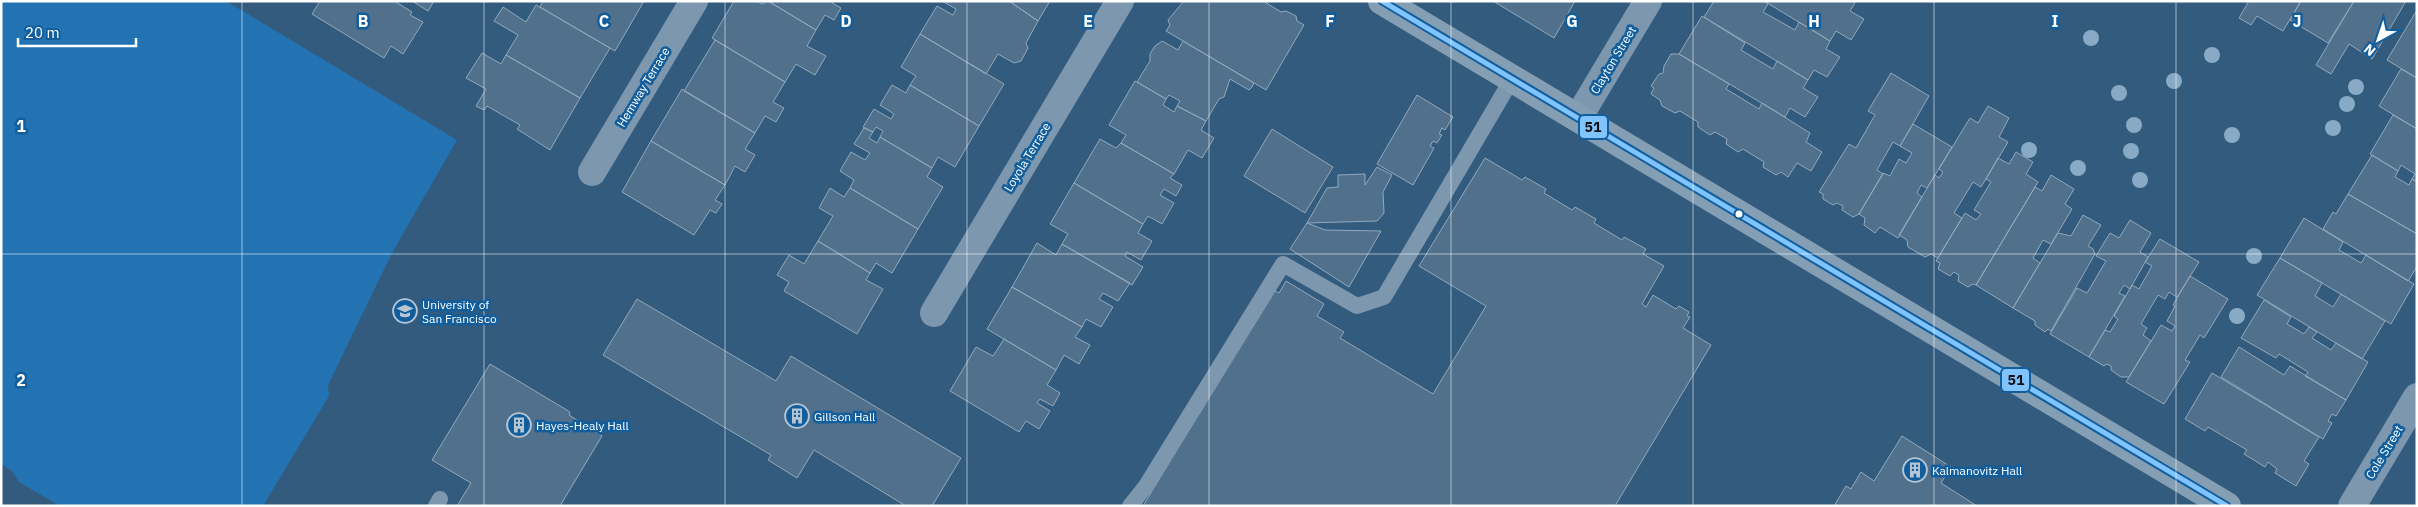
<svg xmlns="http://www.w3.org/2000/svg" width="2418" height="507" viewBox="0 0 2418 507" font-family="'IBM Plex Sans',sans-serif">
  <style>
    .green { fill: #2373b2 }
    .building { fill: #50708c; stroke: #92a9bc }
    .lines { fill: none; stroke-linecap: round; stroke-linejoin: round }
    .lane { stroke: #7d97ae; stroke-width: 16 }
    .street { stroke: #7d97ae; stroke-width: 28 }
    .secondary { stroke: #849eb4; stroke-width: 28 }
    .bus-1-casing { stroke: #125e9d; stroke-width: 9 }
    .bus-1 { stroke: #80c4ff; stroke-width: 5 }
    .tree { fill: #89aac4 }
    .grid { fill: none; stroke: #fff; stroke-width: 1; stroke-opacity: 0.55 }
    .bus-dot { fill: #fff; stroke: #125e9d; stroke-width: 2 }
    .labels { text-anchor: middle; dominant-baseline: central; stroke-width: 5; stroke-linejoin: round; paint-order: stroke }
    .street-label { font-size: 12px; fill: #fff; stroke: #125e9d }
    .poi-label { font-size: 12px; fill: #fff; stroke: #125e9d; text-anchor: start }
    .grid-label { font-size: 16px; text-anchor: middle; font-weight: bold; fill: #fff; stroke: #125e9d; stroke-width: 5; stroke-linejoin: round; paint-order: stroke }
    .line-badge { stroke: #125e9d; stroke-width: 2 }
    .pale-badge-label { font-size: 14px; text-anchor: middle; font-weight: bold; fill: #111 }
  </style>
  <rect width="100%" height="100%" fill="#325b7e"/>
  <path class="green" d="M 1,1 L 226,1 L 457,140 L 392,253 L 328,385 L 329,396 L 263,506 L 60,506 L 19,482 L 12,471 L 1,464 Z"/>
  <path class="building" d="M 320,1 L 394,1 L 412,12 L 410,15 L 423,22 L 403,54 L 391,46 L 384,58 L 312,14 Z
    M 412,1 L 434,1 L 428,11 Z
    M 543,1 L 644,1 L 615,51 L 540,7 Z
    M 734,1 L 757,1 L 762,4 L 768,1 L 816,30 L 807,46 L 826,56 L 815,75 L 796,64 L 785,82 L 712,38 Z
    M 768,1 L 833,1 L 832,3 L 841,8 L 834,20 L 825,15 L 816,30 Z
    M 942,1 L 1009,1 L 1038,21 L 1026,43 L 1028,48 L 1021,61 L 1014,63 L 998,54 L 986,74 L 920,34 L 937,6 L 953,15 L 956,9 Z
    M 1009,1 L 1050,1 L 1038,21 Z
    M 1184,1 L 1263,1 L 1281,12 L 1286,11 L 1296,16 L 1297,21 L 1304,25 L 1266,90 L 1166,31 L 1170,25 L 1168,20 Z
    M 1493,1 L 1575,1 L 1554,38 Z
    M 1714,1 L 1764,1 L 1768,4 L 1763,12 L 1795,30 L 1799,22 L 1830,41 L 1826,49 L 1840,57 L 1827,77 L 1814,70 L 1808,80 L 1704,17 Z
    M 1764,1 L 1852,1 L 1855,3 L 1850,11 L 1864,19 L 1851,40 L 1836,31 L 1830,41 Z
    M 2249,1 L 2301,1 L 2283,31 L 2257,16 L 2251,25 L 2239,18 Z
    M 2301,1 L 2354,1 L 2328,43 L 2290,20 Z
    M 2354,1 L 2406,1 L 2372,59 L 2349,44 L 2331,74 L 2316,65 Z
    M 536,5 L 610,48 L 580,98 L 506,55 L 518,35 L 494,21 L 503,7 L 526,22 Z
    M 2417,10 L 2417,78 L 2387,60 Z
    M 1702,16 L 1745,43 L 1741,50 L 1773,69 L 1777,61 L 1808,80 L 1803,88 L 1818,97 L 1805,117 L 1790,108 L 1785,117 L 1679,54 Z
    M 920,34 L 1004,84 L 979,126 L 910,85 L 916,76 L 901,67 Z
    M 715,40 L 785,82 L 773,102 L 784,108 L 776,122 L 765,116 L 755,133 L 684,91 Z
    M 1162,41 L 1178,50 L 1183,41 L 1254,83 L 1252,87 L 1249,90 L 1230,79 L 1224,97 L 1219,99 L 1206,121 L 1177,106 L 1180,101 L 1169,95 L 1166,99 L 1137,82 L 1150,61 L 1150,54 L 1155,46 Z
    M 482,53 L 501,64 L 506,55 L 580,98 L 550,150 L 517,129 L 520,125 L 487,106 L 484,110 L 476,106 L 486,89 L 466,78 Z
    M 1671,54 L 1679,54 L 1729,84 L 1726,89 L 1759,109 L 1762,103 L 1810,133 L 1806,142 L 1822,152 L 1811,171 L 1797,163 L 1788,177 L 1781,172 L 1776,175 L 1763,167 L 1764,162 L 1743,149 L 1738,152 L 1726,144 L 1727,139 L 1715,132 L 1710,135 L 1698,127 L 1698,122 L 1680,111 L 1675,113 L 1662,106 L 1660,100 L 1651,94 L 1654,88 L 1651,86 L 1659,74 L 1663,73 L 1664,66 Z
    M 2401,69 L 2417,78 L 2417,129 L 2379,106 Z
    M 1891,73 L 1929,96 L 1900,146 L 1893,142 L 1877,170 L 1883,174 L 1859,214 L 1853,217 L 1842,210 L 1843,206 L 1837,203 L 1833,205 L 1823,199 L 1823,194 L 1819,192 L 1849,144 L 1856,148 L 1875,115 L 1868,111 Z
    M 1135,81 L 1166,99 L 1163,105 L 1174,112 L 1177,106 L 1206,121 L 1201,130 L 1214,138 L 1202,158 L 1188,150 L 1174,174 L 1121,143 L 1126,135 L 1109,125 Z
    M 892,85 L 906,93 L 910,85 L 979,126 L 955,167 L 938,157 L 932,168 L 880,137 L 883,131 L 876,127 L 873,132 L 863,127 L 874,109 L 891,119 L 894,114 L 880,105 Z
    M 682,89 L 755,133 L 745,149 L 755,155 L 745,172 L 735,166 L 725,185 L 651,141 Z
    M 1417,95 L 1453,117 L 1445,130 L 1442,128 L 1439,134 L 1442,135 L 1437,143 L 1433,141 L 1430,146 L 1434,148 L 1413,185 L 1377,164 Z
    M 1988,106 L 2009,118 L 1999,137 L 2008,142 L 1981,187 L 1973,182 L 1954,213 L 1962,218 L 1938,258 L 1931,254 L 1925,257 L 1908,247 L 1907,240 L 1899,235 L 1935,175 L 1939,178 L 1943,172 L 1939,169 L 1970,118 L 1978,123 Z
    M 2393,115 L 2417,129 L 2417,182 L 2412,179 L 2415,174 L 2401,165 L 2398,171 L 2370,154 Z
    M 1913,124 L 1952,147 L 1927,188 L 1921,185 L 1917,193 L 1922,197 L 1898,238 L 1880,227 L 1875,233 L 1864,225 L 1865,218 L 1859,214 L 1883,173 L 1890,176 L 1899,159 L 1906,163 L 1912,153 L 1900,146 Z
    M 864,128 L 873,132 L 869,138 L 877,143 L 880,137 L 932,168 L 927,177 L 943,187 L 918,229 L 850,188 L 854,180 L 840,171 L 851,152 L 865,160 L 870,153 L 854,144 Z
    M 1272,129 L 1333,167 L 1305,213 L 1244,176 Z
    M 1100,139 L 1116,148 L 1121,143 L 1174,174 L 1170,178 L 1182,185 L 1176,196 L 1164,189 L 1160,195 L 1174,203 L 1162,224 L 1148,216 L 1143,224 L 1074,183 Z
    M 651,141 L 725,185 L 715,200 L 722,204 L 716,213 L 710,210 L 694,235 L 622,192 Z
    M 2016,152 L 2033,162 L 2026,174 L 2038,182 L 1976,285 L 1973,284 L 1968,287 L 1958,281 L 1959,275 L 1954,272 L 1950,276 L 1938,269 L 1940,263 L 1936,261 L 1965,213 L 1976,220 L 1981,214 L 1974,210 L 1991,182 L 1986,179 L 1998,158 L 2009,164 Z
    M 2372,155 L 2398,171 L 2395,177 L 2409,185 L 2412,179 L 2417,182 L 2417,234 L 2348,194 Z
    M 1485,158 L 1522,180 L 1525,177 L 1546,189 L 1544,193 L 1572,210 L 1575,207 L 1596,219 L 1594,223 L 1622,240 L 1624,237 L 1646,249 L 1643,254 L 1664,266 L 1642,304 L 1646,307 L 1653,295 L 1676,309 L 1679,306 L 1689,312 L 1687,316 L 1690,317 L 1683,328 L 1711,345 L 1615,506 L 1143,506 L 1273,290 L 1279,293 L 1286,281 L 1324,304 L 1317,316 L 1344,332 L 1340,338 L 1433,394 L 1486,306 L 1419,266 Z
    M 1377,167 L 1392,175 L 1383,192 L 1384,213 L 1377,221 L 1307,223 L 1327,188 L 1338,187 L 1338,175 L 1365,174 L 1365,185 Z
    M 2051,175 L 2074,189 L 2065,204 L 2072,209 L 2051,244 L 2043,240 L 2033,258 L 2040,263 L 2013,308 L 1976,285 L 2035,187 L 2042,191 Z
    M 1074,183 L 1143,224 L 1138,233 L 1152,241 L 1141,260 L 1127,252 L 1125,256 L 1143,267 L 1132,285 L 1062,244 L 1068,234 L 1050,224 Z
    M 830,188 L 844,197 L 850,188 L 918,229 L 892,273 L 876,263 L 870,273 L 818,241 L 833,216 L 819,208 Z
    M 2348,194 L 2417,234 L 2417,267 L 2408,281 L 2323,229 L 2333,212 L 2336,214 Z
    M 2083,215 L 2101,225 L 2088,246 L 2093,249 L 2095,254 L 2051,331 L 2048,329 L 2045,332 L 2035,325 L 2035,321 L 2013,308 L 2058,233 L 2071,236 Z
    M 2304,218 L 2343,242 L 2339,250 L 2361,263 L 2366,255 L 2414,284 L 2391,324 L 2280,258 Z
    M 2130,220 L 2151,233 L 2140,252 L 2148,257 L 2130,289 L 2124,285 L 2119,293 L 2125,296 L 2089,357 L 2050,334 L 2077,288 L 2087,293 L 2106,261 L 2096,256 L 2110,233 L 2119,238 Z
    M 1307,223 L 1325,230 L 1381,231 L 1349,287 L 1290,249 Z
    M 2160,239 L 2199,262 L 2177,297 L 2169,292 L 2165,299 L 2158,295 L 2141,324 L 2147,328 L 2143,335 L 2151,341 L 2129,377 L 2121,377 L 2111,370 L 2111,366 L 2107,364 L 2104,366 L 2089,357 L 2105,330 L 2110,332 L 2118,319 L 2114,316 L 2132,285 L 2139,289 L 2152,266 L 2145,262 Z
    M 818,241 L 870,273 L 866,280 L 883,289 L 857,334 L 784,291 L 789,282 L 777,275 L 789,255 L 804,264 Z
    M 1037,243 L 1056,255 L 1062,244 L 1130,283 L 1118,301 L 1103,293 L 1099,299 L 1113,307 L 1101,327 L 1086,319 L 1082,327 L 1012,287 Z
    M 2280,258 L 2322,283 L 2315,296 L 2333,307 L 2341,294 L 2385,321 L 2362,359 L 2257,295 Z
    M 2190,276 L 2228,299 L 2204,338 L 2200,335 L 2185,360 L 2190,362 L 2164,404 L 2126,382 L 2161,325 L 2172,331 L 2175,326 L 2167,321 L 2175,306 L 2173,305 Z
    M 1012,287 L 1082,327 L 1075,337 L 1090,345 L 1079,364 L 1064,355 L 1056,370 L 987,329 Z
    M 637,299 L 776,381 L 791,356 L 961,458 L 932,506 L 906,506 L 814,450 L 797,478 L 768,460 L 771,455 L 603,355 Z
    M 2264,300 L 2291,317 L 2287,324 L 2304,334 L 2309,327 L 2317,332 L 2312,338 L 2331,350 L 2336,343 L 2368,362 L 2346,400 L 2305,376 L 2308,372 L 2279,354 L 2276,358 L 2241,338 Z
    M 1004,339 L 1056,370 L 1047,385 L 1060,393 L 1053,406 L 1040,399 L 1037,403 L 1050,411 L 1039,429 L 1026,421 L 1019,432 L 950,391 L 976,347 L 993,356 Z
    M 2239,347 L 2284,375 L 2290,366 L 2346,400 L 2336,416 L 2332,414 L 2328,421 L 2332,423 L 2323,439 L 2221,377 Z
    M 490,364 L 570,412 L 569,415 L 602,436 L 560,506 L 457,506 L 471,483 L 432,460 Z
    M 2212,373 L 2319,437 L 2304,461 L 2309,464 L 2296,486 L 2275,473 L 2277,469 L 2268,462 L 2265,467 L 2244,454 L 2247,450 L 2208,427 L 2205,431 L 2185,419 Z
    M 1902,436 L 1951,467 L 1941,483 L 1977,506 L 1834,506 L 1846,486 L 1851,489 L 1861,472 L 1874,481 Z"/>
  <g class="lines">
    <path class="lane" d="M 436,506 L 440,499
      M 1130,506 L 1146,486 L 1283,264 L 1357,306 L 1384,297 L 1512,79"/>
    <path class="street" d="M 1578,118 L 1648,1
      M 592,172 L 694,1
      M 934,313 L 1120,1
      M 2352,506 L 2417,397"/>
    <path class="secondary" d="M 1382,1 L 2227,506"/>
    <g class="bus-1-casing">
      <path id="bus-1" d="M 1382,1 L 2227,506"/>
    </g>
    <use href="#bus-1" class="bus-1"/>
  </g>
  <g class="tree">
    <circle cx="2091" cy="38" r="8"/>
    <circle cx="2212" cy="55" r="8"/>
    <circle cx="2174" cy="81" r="8"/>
    <circle cx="2356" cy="87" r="8"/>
    <circle cx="2119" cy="93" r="8"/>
    <circle cx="2347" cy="104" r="8"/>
    <circle cx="2134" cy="125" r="8"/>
    <circle cx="2333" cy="128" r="8"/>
    <circle cx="2232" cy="135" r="8"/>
    <circle cx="2029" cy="150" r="8"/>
    <circle cx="2131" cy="151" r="8"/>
    <circle cx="2078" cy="168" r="8"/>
    <circle cx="2140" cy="180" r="8"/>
    <circle cx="2254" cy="256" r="8"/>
    <circle cx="2237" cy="316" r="8"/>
  </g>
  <path class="grid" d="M 242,1 L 242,506M 484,1 L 484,506M 725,1 L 725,506M 967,1 L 967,506M 1209,1 L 1209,506M 1451,1 L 1451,506M 1693,1 L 1693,506M 1934,1 L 1934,506M 2176,1 L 2176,506M 1,254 L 2417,254"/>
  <defs>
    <g id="university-ring" transform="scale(1.25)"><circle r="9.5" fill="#125e9d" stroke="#b7c6d2" stroke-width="1.5"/><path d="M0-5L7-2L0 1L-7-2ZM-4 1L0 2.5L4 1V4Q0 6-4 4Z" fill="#b7c6d2"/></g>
    <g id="building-ring" transform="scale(1.25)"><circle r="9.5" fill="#125e9d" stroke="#b7c6d2" stroke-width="1.5"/><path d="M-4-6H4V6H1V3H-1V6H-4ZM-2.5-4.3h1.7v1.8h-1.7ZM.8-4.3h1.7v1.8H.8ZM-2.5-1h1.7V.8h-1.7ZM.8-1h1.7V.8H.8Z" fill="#b7c6d2"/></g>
  </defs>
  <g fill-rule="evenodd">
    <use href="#university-ring" x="405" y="311"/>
    <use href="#building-ring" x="797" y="416"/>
    <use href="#building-ring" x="519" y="425"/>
    <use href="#building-ring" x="1915" y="470"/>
  </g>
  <circle class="bus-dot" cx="1739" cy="214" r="4.5"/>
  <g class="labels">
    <g class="street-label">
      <text transform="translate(1613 60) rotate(-59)">Clayton Street</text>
      <text transform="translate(643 87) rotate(-59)">Hemway Terrace</text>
      <text transform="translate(1027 157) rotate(-59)">Loyola Terrace</text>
      <text transform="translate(2384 452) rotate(-59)">Cole Street</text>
    </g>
    <g class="poi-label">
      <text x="422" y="304">University of<tspan x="422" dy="14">San Francisco</tspan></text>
      <text x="814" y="416">Gillson Hall</text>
      <text x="536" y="425">Hayes-Healy Hall</text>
      <text x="1932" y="470">Kalmanovitz Hall</text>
    </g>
  </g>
  <g class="grid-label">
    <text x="363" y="27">B</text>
    <text x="604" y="27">C</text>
    <text x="846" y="27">D</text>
    <text x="1088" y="27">E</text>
    <text x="1330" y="27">F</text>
    <text x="1572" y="27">G</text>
    <text x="1814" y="27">H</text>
    <text x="2055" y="27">I</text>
    <text x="2297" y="27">J</text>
    <text x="21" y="132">1</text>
    <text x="21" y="386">2</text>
  </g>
  <g class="line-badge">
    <rect x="1579" y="115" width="29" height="24" rx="5" fill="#80c4ff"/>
    <rect x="2001" y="368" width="29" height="24" rx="5" fill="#80c4ff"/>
  </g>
  <g class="pale-badge-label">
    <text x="1593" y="132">51</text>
    <text x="2016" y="385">51</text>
  </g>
  <rect width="2418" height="507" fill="none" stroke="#ffffff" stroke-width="5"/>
  <g transform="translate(2378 40) rotate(220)" stroke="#125e9d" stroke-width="4" paint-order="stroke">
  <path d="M0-4L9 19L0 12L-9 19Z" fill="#ffffff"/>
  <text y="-8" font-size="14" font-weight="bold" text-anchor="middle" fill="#ffffff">N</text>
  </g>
  <path d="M18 38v8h118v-8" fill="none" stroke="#ffffff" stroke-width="2.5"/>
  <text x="25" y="38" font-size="15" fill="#ffffff" stroke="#125e9d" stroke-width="4" paint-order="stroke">20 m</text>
</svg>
